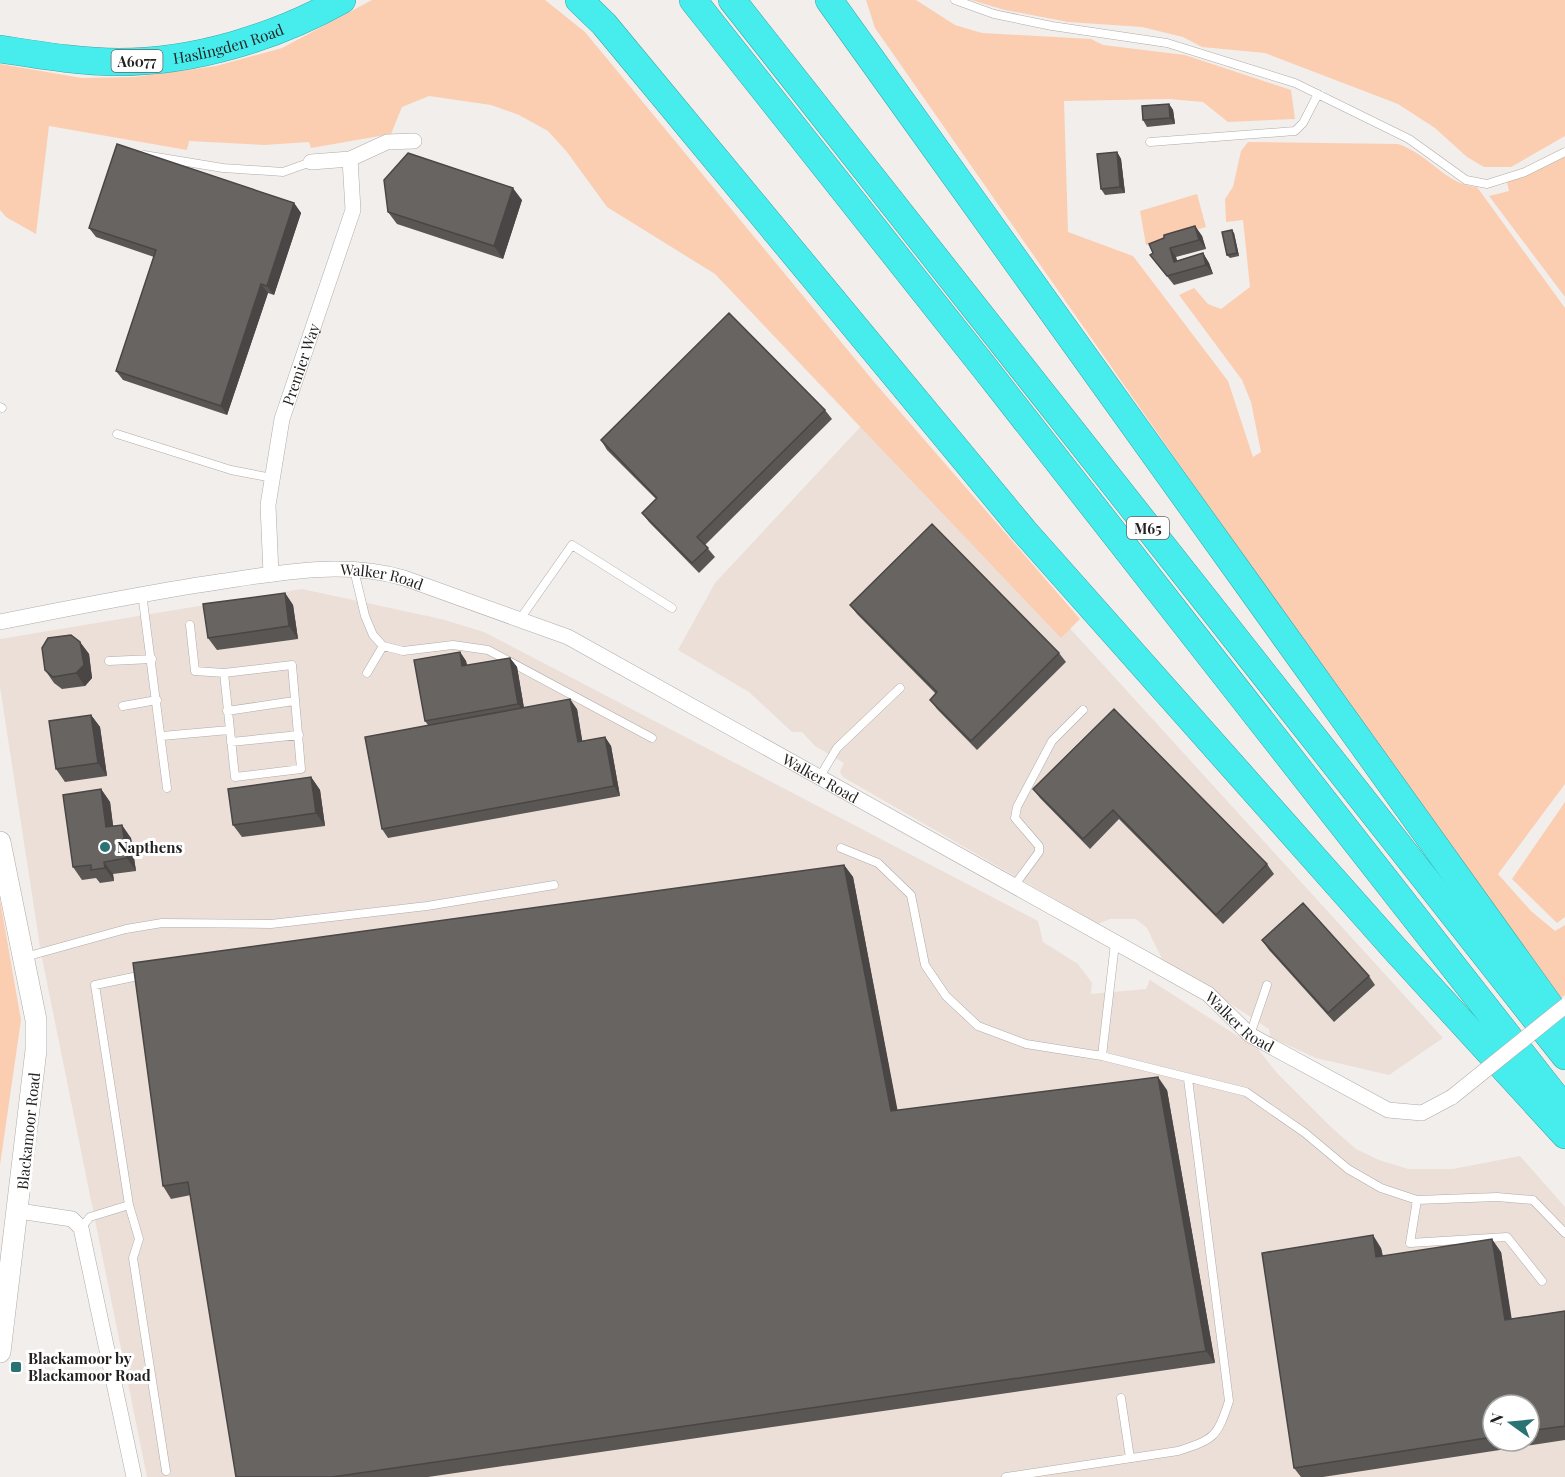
<svg xmlns="http://www.w3.org/2000/svg" width="1565" height="1477" viewBox="0 0 1565 1477" font-family="'Playfair Display',serif">
  <style>
    .built { fill: #ebdfd8; fill-rule: evenodd }
    .green { fill: #fbceb2 }
    .lines { fill: none; stroke-linecap: round; stroke-linejoin: round }
    .lane-casing { stroke: #afaba8; stroke-width: 9 }
    .street-casing { stroke: #afaba8; stroke-width: 16 }
    .secondary-casing { stroke: #afaba8; stroke-width: 22 }
    .highway-casing { stroke: #3ba6a6; stroke-width: 28 }
    .lane { stroke: #fff; stroke-width: 8 }
    .street { stroke: #fff; stroke-width: 15 }
    .secondary { stroke: #fff; stroke-width: 21 }
    .highway { stroke: #47eded; stroke-width: 27 }
    .street-bridge-casing { stroke: #afaba8; stroke-width: 16; stroke-linecap: butt }
    .street-bridge { stroke: #fff; stroke-width: 15 }
    .wall { fill: #595654; fill-rule: evenodd }
    .shaded-wall { fill: #494645 }
    .building { fill: #686462; stroke: #494645; stroke-width: 1.5 }
    .poi-dot { fill: #297373; stroke: #fff; stroke-width: 2 }
    .labels { text-anchor: middle; dominant-baseline: central; stroke-width: 6; stroke-linejoin: round; paint-order: stroke }
    .shield { fill: #fff; stroke: #666464; stroke-width: 1.5 }
    .shield-label { font-size: 14px; font-weight: bold; fill: #242221 }
    .street-label { font-size: 15px; fill: #242221; stroke: #fff }
    .poi-label { font-size: 15px; font-weight: bold; fill: #242221; stroke: #fff; text-anchor: start }
  </style>
  <rect width="100%" height="100%" fill="#f2eeeb"/>
  <path class="built" d="M 878,408 L 1066,624 L 1443,1038 L 1389,1075 L 1316,1058 L 1270,1037 L 1269,1029 L 1162,959 L 1147,928 L 1136,919 L 1110,919 L 1098,924 L 843,777 L 840,772 L 844,763 L 815,746 L 802,732 L 792,732 L 749,692 L 678,650 L 715,583 Z
    M 302,589 L 441,619 L 484,632 L 1038,921 L 1043,942 L 1078,964 L 1092,983 L 1091,994 L 1146,989 L 1150,980 L 1258,1049 L 1277,1073 L 1332,1128 L 1356,1149 L 1379,1160 L 1408,1169 L 1453,1169 L 1520,1156 L 1565,1207 L 1565,1477 L 147,1477 L 41,953 L 0,687 L 0,639 ZM 1493,1405 L 1529,1405 L 1529,1441 L 1493,1441 Z"/>
  <path class="green" d="M 372,0 L 545,0 L 585,32 L 875,383 L 1080,619 L 1061,638 L 715,274 L 607,207 L 567,152 L 548,131 L 519,115 L 491,105 L 429,96 L 402,107 L 391,134 L 311,148 L 309,142 L 264,145 L 189,141 L 187,150 L 49,126 L 36,234 L 6,217 L 0,210 L 0,64 L 82,78 L 135,77 L 216,66 L 282,48 Z
    M 866,0 L 916,0 L 955,25 L 982,33 L 1091,39 L 1103,45 L 1185,55 L 1291,90 L 1295,119 L 1228,122 L 1203,102 L 1169,99 L 1064,101 L 1068,232 L 1133,256 L 1228,381 L 1253,457 L 1261,452 L 1251,402 L 1242,380 L 1179,295 L 1194,288 L 1208,304 L 1221,309 L 1250,287 L 1243,220 L 1226,222 L 1225,199 L 1233,187 L 1241,151 L 1248,142 L 1398,144 C 1429,154 1446,185 1477,187 L 1565,308 L 1565,784 L 1498,874 L 1531,911 L 1555,931 L 1565,925 L 1565,995 L 1558,1000 L 1290,623 L 875,28 Z
    M 971,0 L 1565,0 L 1565,136 L 1511,167 L 1484,167 L 1467,157 L 1435,128 L 1398,104 L 1265,53 L 1202,47 L 1183,37 L 1142,27 L 1068,22 L 1005,10 Z
    M 1565,154 L 1565,297 L 1489,196 L 1509,191 L 1507,182 Z
    M 1197,194 L 1206,227 L 1146,245 L 1140,211 Z
    M 1565,802 L 1565,917 L 1557,923 L 1512,879 Z
    M 0,900 L 21,1020 L 0,1165 Z"/>
  <g class="lines">
    <g class="lane-casing">
      <path id="lane" d="M 955,0 L 994,14 L 1052,26 L 1167,43 L 1295,83 L 1409,139 L 1466,180 L 1487,184 L 1525,172 L 1565,152
        M 1150,142 L 1295,131 L 1303,123 L 1318,94
        M 144,155 L 223,168 L 269,171 L 283,172 L 311,162
        M 0,407 L 2,408
        M 117,434 L 231,470 L 272,478
        M 354,570 L 365,616 L 373,635 L 383,646 L 403,651 L 453,645 L 488,650 L 652,738
        M 142,593 L 167,788
        M 520,619 L 572,545 L 672,608
        M 190,625 L 195,671 L 224,673
        M 109,661 L 152,659
        M 292,665 L 301,769 L 235,777 L 224,673 Z
        M 367,673 L 383,646
        M 123,706 L 157,700
        M 227,711 L 294,701
        M 162,736 L 229,730
        M 231,742 L 299,735
        M 819,778 L 837,748 L 900,688
        M 841,848 L 878,863 L 911,895 L 925,965 L 946,996 L 978,1026 L 1026,1044 L 1102,1056
        M 1014,886 L 1039,852 L 1039,846 L 1015,818 L 1017,807 L 1052,741 L 1083,710
        M 1115,943 L 1102,1056 L 1246,1092 L 1305,1133 L 1348,1169 L 1381,1188 L 1417,1200 L 1497,1197 L 1533,1200 L 1565,1233
        M 25,957 L 126,929 L 162,923 L 271,924 L 427,906 L 554,885
        M 1250,1035 L 1267,985
        M 1417,1200 L 1410,1243 L 1507,1237 L 1542,1281
        M 129,1205 L 139,1239 L 133,1258 L 166,1471
        M 81,1228 L 90,1217 L 129,1205 L 95,985 L 143,975
        M 1121,1398 L 1130,1458
        M 1006,1477 L 1178,1451 C 1214,1439 1217,1438 1229,1401 L 1188,1079"/>
    </g>
    <g class="street-casing">
      <g id="street">
        <path d="M 311,162 L 350,159 L 387,142 L 414,141"/>
        <path id="s1" d="M 271,574 L 268,505 L 282,419 L 353,210 L 350,159"/>
        <path id="s2" d="M 0,622 C 75,607 149,592 224,581 C 284,572 345,561 404,578 L 568,637 L 1208,994 L 1250,1035 L 1388,1110 L 1422,1113 L 1452,1097"/>
        <path d="M 19,1211 L 72,1219 L 81,1228 L 134,1477"/>
      </g>
    </g>
    <g class="secondary-casing">
      <path id="secondary" d="M 0,842 L 36,1020 L 36,1050 L 0,1352"/>
    </g>
    <g class="highway-casing">
      <g id="highway">
        <path d="M 579,0 L 604,24 L 1024,531 L 1394,948 L 1565,1135"/>
        <path d="M 693,0 L 984,367 L 1565,1109"/>
        <path d="M 732,0 L 1565,1056"/>
        <path d="M 829,0 L 1565,1027"/>
        <path id="s3" d="M 0,49 C 39,55 79,62 119,62 C 195,62 276,37 342,0"/>
      </g>
    </g>
    <use href="#lane" class="lane"/>
    <use href="#street" class="street"/>
    <use href="#secondary" class="secondary"/>
    <use href="#highway" class="highway"/>
    <g class="street-bridge-casing">
      <path id="street-bridge" d="M 1452,1097 L 1565,1006"/>
    </g>
    <use href="#street-bridge" class="street-bridge"/>
  </g>
  <path class="wall" d="M 1169,104 L 1173,110 L 1175,124 L 1147,127 L 1143,120 Z
    M 1117,152 L 1121,159 L 1125,193 L 1105,195 L 1101,189 Z
    M 522,200 L 503,259 L 397,224 L 388,212 Z
    M 294,203 L 301,213 L 274,295 L 268,293 L 227,415 L 123,380 L 116,371 L 154,257 L 96,237 L 89,228 Z
    M 1195,226 L 1202,236 L 1206,249 L 1176,257 L 1177,261 L 1203,253 L 1209,263 L 1213,274 L 1174,285 L 1150,255 Z
    M 1234,233 L 1239,256 L 1230,258 L 1227,255 Z
    M 825,410 L 832,419 L 705,545 L 715,557 L 699,573 L 649,522 L 642,513 L 656,499 L 607,450 L 601,440 Z
    M 285,593 L 293,605 L 298,639 L 217,650 L 208,638 Z
    M 850,605 L 1059,653 L 1066,662 L 977,750 L 937,709 L 930,700 L 936,694 L 857,614 Z
    M 80,642 L 89,654 L 92,678 L 85,686 L 62,689 L 54,683 L 45,670 Z
    M 460,652 L 466,661 L 467,665 L 510,658 L 517,667 L 524,708 L 577,709 L 582,741 L 605,737 L 611,746 L 620,796 L 388,838 L 382,829 L 428,725 L 425,721 Z
    M 1114,709 L 1267,864 L 1274,874 L 1223,924 L 1119,819 L 1090,849 L 1040,798 L 1033,789 Z
    M 91,715 L 100,727 L 107,776 L 65,782 L 56,769 Z
    M 311,777 L 320,790 L 325,826 L 242,837 L 233,825 Z
    M 101,789 L 110,802 L 113,826 L 131,838 L 136,871 L 113,874 L 114,881 L 100,883 L 96,878 L 82,880 L 73,867 Z
    M 844,865 L 853,877 L 897,1110 L 1167,1090 L 1215,1363 L 428,1477 L 236,1477 L 191,1195 L 171,1199 L 163,1186 Z
    M 1262,940 L 1369,976 L 1375,985 L 1334,1022 L 1269,950 Z
    M 1381,1248 L 1383,1256 L 1501,1252 L 1511,1319 L 1565,1311 L 1565,1440 L 1323,1477 L 1301,1477 L 1294,1468 ZM 1493,1405 L 1529,1405 L 1529,1441 L 1493,1441 Z"/>
  <path class="shaded-wall" d="M 1169,104 L 1173,110 L 1175,124 L 1170,118 Z
    M 1117,152 L 1121,159 L 1125,193 L 1120,187 Z
    M 513,188 L 522,200 L 503,259 L 494,246 Z
    M 294,203 L 301,213 L 274,295 L 267,286 Z
    M 1195,226 L 1202,236 L 1206,249 L 1199,240 Z
    M 1232,230 L 1234,233 L 1239,256 L 1237,253 Z
    M 1170,248 L 1176,257 L 1180,271 L 1174,262 Z
    M 1203,253 L 1209,263 L 1213,274 L 1206,265 Z
    M 261,284 L 268,293 L 227,415 L 221,406 Z
    M 285,593 L 293,605 L 298,639 L 289,626 Z
    M 80,642 L 89,654 L 92,678 L 85,686 L 76,673 Z
    M 460,652 L 466,661 L 469,676 L 462,666 Z
    M 510,658 L 517,667 L 525,714 L 518,704 Z
    M 570,699 L 577,709 L 584,751 L 578,742 Z
    M 91,715 L 100,727 L 107,776 L 98,763 Z
    M 605,737 L 611,746 L 620,796 L 614,786 Z
    M 311,777 L 320,790 L 325,826 L 316,813 Z
    M 101,789 L 110,802 L 115,840 L 106,827 Z
    M 122,825 L 131,838 L 136,871 L 127,858 Z
    M 104,862 L 113,874 L 114,881 L 105,868 Z
    M 844,865 L 853,877 L 900,1123 L 891,1111 Z
    M 1158,1077 L 1167,1090 L 1215,1363 L 1206,1351 Z
    M 1373,1235 L 1381,1248 L 1385,1270 L 1376,1257 Z
    M 1492,1239 L 1501,1252 L 1514,1333 L 1505,1320 Z"/>
  <path class="building" d="M 1169,104 L 1170,118 L 1143,120 L 1142,106 Z
    M 117,144 L 294,203 L 267,286 L 261,284 L 221,406 L 116,371 L 156,250 L 89,228 Z
    M 1117,152 L 1120,187 L 1101,189 L 1097,154 Z
    M 408,153 L 513,188 L 494,246 L 388,212 L 384,180 Z
    M 1195,226 L 1199,240 L 1170,248 L 1174,262 L 1203,253 L 1206,265 L 1167,276 L 1150,255 L 1153,253 L 1149,244 L 1164,238 L 1164,235 Z
    M 1232,230 L 1237,253 L 1227,255 L 1222,232 Z
    M 729,313 L 825,410 L 697,537 L 708,548 L 692,563 L 642,513 L 657,498 L 601,440 Z
    M 932,524 L 1059,653 L 971,741 L 930,700 L 937,692 L 850,605 Z
    M 285,593 L 289,626 L 208,638 L 203,604 Z
    M 71,635 L 80,642 L 84,665 L 76,673 L 53,677 L 45,670 L 42,648 L 48,638 Z
    M 460,652 L 462,666 L 510,658 L 518,704 L 425,721 L 414,660 Z
    M 570,699 L 578,742 L 605,737 L 614,786 L 382,829 L 365,737 Z
    M 1114,709 L 1267,864 L 1216,915 L 1113,810 L 1083,839 L 1033,789 Z
    M 91,715 L 98,763 L 56,769 L 49,721 Z
    M 311,777 L 316,813 L 233,825 L 228,789 Z
    M 101,789 L 106,827 L 122,825 L 127,858 L 104,862 L 105,868 L 91,870 L 91,865 L 73,867 L 63,795 Z
    M 844,865 L 891,1111 L 1158,1077 L 1206,1351 L 332,1477 L 236,1477 L 188,1182 L 163,1186 L 133,963 Z
    M 1303,903 L 1369,976 L 1328,1013 L 1262,940 Z
    M 1373,1235 L 1376,1257 L 1492,1239 L 1505,1320 L 1565,1311 L 1565,1426 L 1529,1431 L 1529,1405 L 1493,1405 L 1493,1437 L 1294,1468 L 1262,1253 Z"/>
  <g class="poi-dot">
    <circle cx="105" cy="847" r="6"/>
    <rect x="10" y="1361" width="12" height="12" rx="3"/>
  </g>
  <g class="labels">
    <g class="shield">
      <rect x="111.5" y="50" width="51" height="22" rx="4.5"/>
      <rect x="1127" y="517" width="42" height="22" rx="4.5"/>
    </g>
    <g class="shield-label">
      <text x="137" y="61">A6077</text>
      <text x="1148" y="528">M65</text>
    </g>
    <g class="street-label">
      <text stroke="none"><textPath href="#s3" startOffset="231">Haslingden Road</textPath></text>
      <text stroke="none"><textPath href="#s1" startOffset="214">Premier Way</textPath></text>
      <text stroke="none"><textPath href="#s2" startOffset="387">Walker Road</textPath></text>
      <text stroke="none"><textPath href="#s2" startOffset="873">Walker Road</textPath></text>
      <text stroke="none"><textPath href="#s2" startOffset="1359">Walker Road</textPath></text>
      <text transform="translate(28 1131) rotate(-84)">Blackamoor Road</text>
    </g>
    <g class="poi-label">
      <text x="117" y="847">Napthens</text>
      <text x="28" y="1358">Blackamoor by<tspan x="28" dy="17">Blackamoor Road</tspan></text>
    </g>
  </g>
  <g transform="translate(1511 1423) rotate(285)"><circle r="28" fill="#ffffff" stroke="#a7a7a6" stroke-width="1.5"/>
  <path d="M0-4.5L10 22L0 15L-10 22Z" fill="#297373"/>
  <text y="-9" font-size="16" font-weight="bold" text-anchor="middle" fill="#242221">N</text>
  </g>
</svg>
